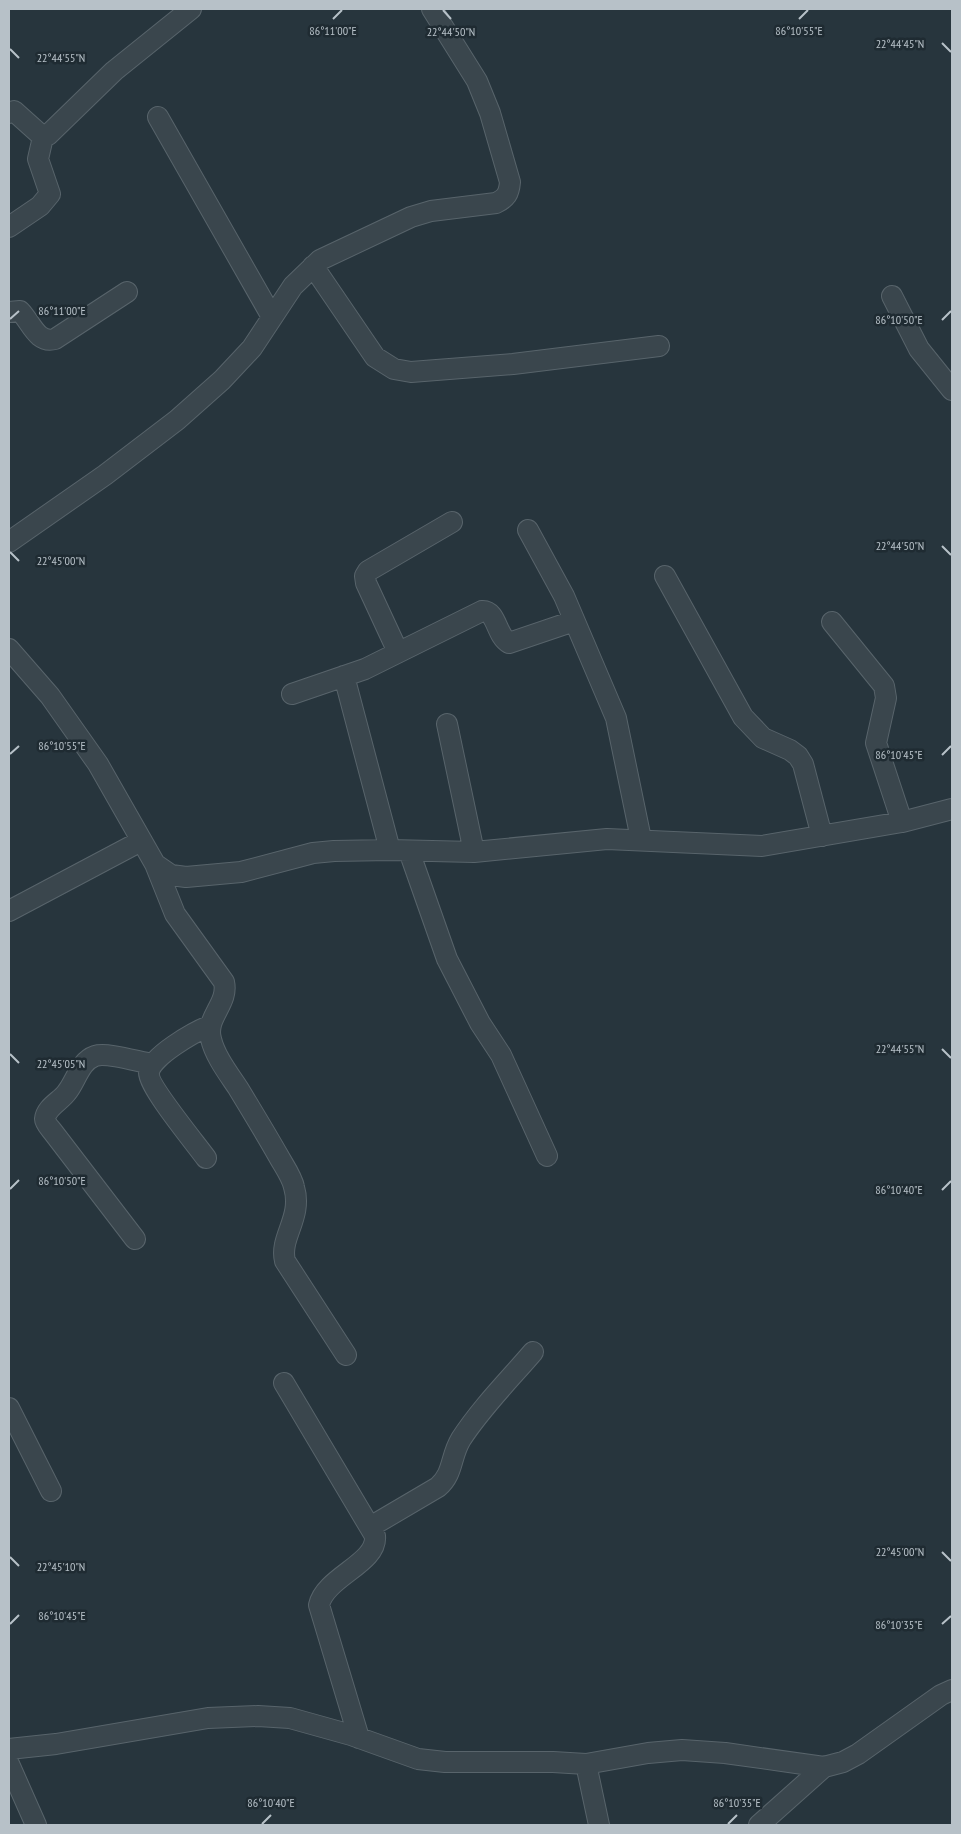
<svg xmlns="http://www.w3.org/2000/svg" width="961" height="1834" viewBox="0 0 961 1834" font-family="'PT Sans Narrow',sans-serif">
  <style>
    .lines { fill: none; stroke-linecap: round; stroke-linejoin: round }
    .minor-casing { stroke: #58646b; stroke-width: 22 }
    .minor { stroke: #3a464d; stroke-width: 20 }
    .ticks { fill: none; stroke: #b7c1c8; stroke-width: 2 }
    .ticks-label { font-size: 12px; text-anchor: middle; fill: #b7c1c8; stroke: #1f2b32; stroke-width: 5; stroke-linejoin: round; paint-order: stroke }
  </style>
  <rect width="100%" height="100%" fill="#27353d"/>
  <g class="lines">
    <g class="minor-casing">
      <path id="minor" d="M 9,113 L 14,111 L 43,137 L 48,135 L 114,71 L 191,9
        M 158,117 L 272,317
        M 9,227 L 40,206 L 50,194 L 38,159 L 43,137
        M 313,266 L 375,357 L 394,369 L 411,372 L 513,364 L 659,346
        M 892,296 L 919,349 L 952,390
        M 9,312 L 20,311 C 31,322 37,344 55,339 L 127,292
        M 528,530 L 564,596 L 616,718 L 641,839
        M 9,542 L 105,475 L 177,420 L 222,380 L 252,348 L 293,286 L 320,260 L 411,217 L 431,211 L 496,203 C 506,198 509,194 510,182 L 490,113 L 477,81 L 432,9
        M 665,576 L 743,717 L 763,738 L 790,750 L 798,756 L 803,764 L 822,836
        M 832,622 L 884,686 L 886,698 L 876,743 L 902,822
        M 9,649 L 50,696 L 98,764 L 155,864 L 171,875 L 186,877 L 241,872 L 313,853 L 334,851 L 390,850 L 474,852 L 607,839 L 762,846 L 902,822 L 952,809
        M 398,652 L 366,583 L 365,576 L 368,571 L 452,522
        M 344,676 L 390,850
        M 292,694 L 365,669 L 482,611 C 497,610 496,636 509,643 L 574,621
        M 447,724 L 474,852
        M 409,851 L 447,959 L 480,1023 L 501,1055 L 547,1156
        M 155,864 L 175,914 L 224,982 C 229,1004 205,1017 211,1039 C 215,1056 228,1073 238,1088 C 252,1111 266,1134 279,1157 C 284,1166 292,1177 294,1187 C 303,1218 279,1237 285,1261 L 346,1355
        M 9,911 L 141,841
        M 206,1158 C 196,1144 147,1085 149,1072 C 152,1056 194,1032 209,1026
        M 135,1239 L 53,1132 C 50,1128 45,1123 45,1119 C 46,1107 61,1101 67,1092 C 76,1081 80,1061 95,1056 C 107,1052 139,1062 153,1064
        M 284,1383 L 375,1536 C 378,1563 325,1577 319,1605 L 359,1738
        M 9,1408 L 51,1491
        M 370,1527 L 438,1487 C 454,1473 450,1457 461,1439 C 481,1408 509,1380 533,1352
        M 9,1749 L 56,1744 L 208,1718 L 258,1716 L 290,1718 L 351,1735 L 418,1759 L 445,1762 L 553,1762 L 586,1764 L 599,1825
        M 9,1764 L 36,1825
        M 586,1764 L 648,1753 L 682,1750 L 725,1753 L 824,1767 L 843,1762 L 858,1754 L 941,1695 L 952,1690
        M 759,1825 L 824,1767"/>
    </g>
    <use href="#minor" class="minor"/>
  </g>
  <path class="ticks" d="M 443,10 L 451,19M 333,19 L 342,10M 799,19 L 808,10M 942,43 L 951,52M 10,49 L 19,58M 10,319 L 19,311M 942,320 L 951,311M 942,546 L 951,555M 10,552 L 19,561M 10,754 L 19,746M 942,755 L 951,746M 942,1049 L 951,1058M 10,1054 L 19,1063M 10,1189 L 19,1180M 942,1190 L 951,1181M 942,1552 L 951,1561M 10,1557 L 19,1566M 10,1624 L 19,1615M 942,1624 L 951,1616M 262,1824 L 271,1815M 728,1824 L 737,1815"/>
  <g class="ticks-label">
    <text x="333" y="35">86°11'00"E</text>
    <text x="799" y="35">86°10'55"E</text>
    <text x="451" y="36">22°44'50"N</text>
    <text x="900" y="48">22°44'45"N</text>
    <text x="61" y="62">22°44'55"N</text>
    <text x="62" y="315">86°11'00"E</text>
    <text x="899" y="324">86°10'50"E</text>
    <text x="900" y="550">22°44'50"N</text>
    <text x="61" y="565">22°45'00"N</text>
    <text x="62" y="750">86°10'55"E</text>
    <text x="899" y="759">86°10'45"E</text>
    <text x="900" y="1053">22°44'55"N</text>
    <text x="61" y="1068">22°45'05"N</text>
    <text x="62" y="1185">86°10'50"E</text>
    <text x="899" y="1194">86°10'40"E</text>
    <text x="900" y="1556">22°45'00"N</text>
    <text x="61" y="1571">22°45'10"N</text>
    <text x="62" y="1620">86°10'45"E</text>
    <text x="899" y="1629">86°10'35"E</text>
    <text x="271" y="1807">86°10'40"E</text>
    <text x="737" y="1807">86°10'35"E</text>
  </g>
  <rect width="961" height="1834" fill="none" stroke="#b7c1c8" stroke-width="20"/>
</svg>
